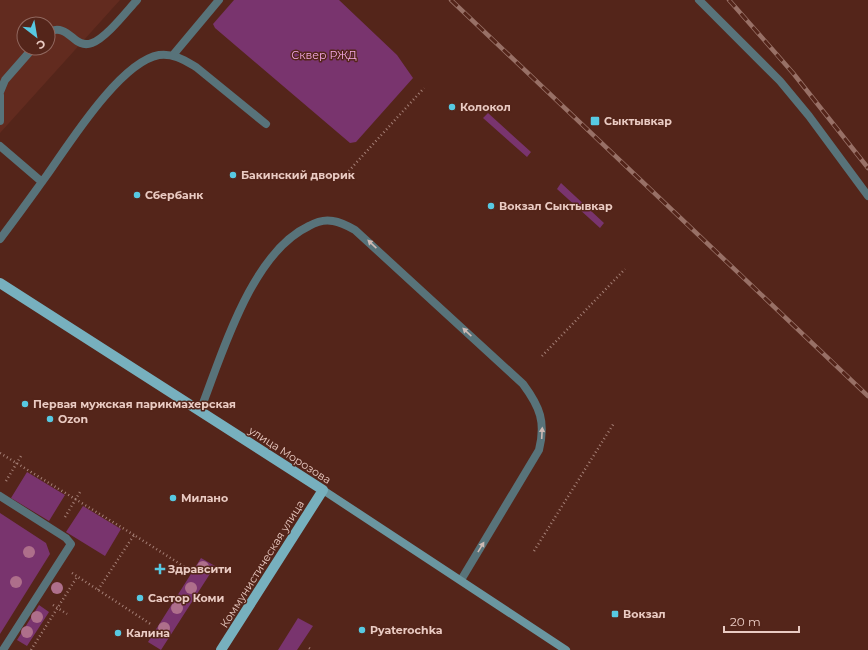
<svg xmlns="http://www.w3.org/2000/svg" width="868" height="650" viewBox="0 0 868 650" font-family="Montserrat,sans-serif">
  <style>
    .built { fill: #622b1f; fill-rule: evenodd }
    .green { fill: #79346e }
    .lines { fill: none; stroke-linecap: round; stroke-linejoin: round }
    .path { stroke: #a68077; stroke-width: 2.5; stroke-dasharray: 1 3; stroke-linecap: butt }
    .lane { stroke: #58737a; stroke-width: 8 }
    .secondary { stroke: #6a96a0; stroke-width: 8 }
    .primary { stroke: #77b0be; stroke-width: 10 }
    .rail-casing { stroke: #987066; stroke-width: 4.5 }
    .rail { stroke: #54251a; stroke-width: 3; stroke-dasharray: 9; stroke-linecap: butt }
    .tree { fill: #ae6f8b }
    .oneway { fill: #cdb9b4 }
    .poi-dot { fill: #57c9e2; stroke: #54251a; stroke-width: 1.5 }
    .labels { text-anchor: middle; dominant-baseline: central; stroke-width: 3; stroke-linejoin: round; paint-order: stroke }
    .park-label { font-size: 11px; fill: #f7abe7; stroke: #54251a }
    .poi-label { font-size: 11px; font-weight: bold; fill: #eacbc3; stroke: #54251a; text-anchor: start }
    .street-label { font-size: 11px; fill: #eacbc3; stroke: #54251a }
  </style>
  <rect width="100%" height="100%" fill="#54251a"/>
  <path class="built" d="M 0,0 L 120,0 L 0,133 ZM 24,24 L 48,24 L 48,48 L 24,48 Z"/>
  <path class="green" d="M 234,0 L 339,0 L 397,55 L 413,78 L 356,142 L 350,143 L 215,28 L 213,24 Z
    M 488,113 L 531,152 L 527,157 L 483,118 Z
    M 561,183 L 604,223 L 600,228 L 557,189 Z
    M 27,472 L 65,495 L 49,521 L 11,498 Z
    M 83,506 L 121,529 L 105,556 L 66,532 Z
    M 0,513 L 46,543 L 50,554 L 0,634 Z
    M 201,558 L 215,566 L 161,650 L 148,642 Z
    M 39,605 L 49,612 L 27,646 L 17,640 Z
    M 298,618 L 313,626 L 297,650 L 278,650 Z"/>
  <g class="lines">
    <path class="path" d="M 346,174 L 424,88
      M 542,356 L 625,269
      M 0,453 L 134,535
      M 6,481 L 21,456
      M 65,517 L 80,492
      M 534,551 L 614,423
      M 72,573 L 152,625
      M 98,590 L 134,535 L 188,569
      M 53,605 L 67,614
      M 309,648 L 312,650
      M 31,650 L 77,577"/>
    <path class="lane" d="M 699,0 L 780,81 L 809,116 L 868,196
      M 48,32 C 70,22 73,50 92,43 C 106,38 126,12 137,0
      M 173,55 L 219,0
      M 0,92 L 5,80 L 33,48
      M 0,95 L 0,121
      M 0,146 L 42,182
      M 0,239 C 16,218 31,197 47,175 C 69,144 120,62 159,55 C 173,53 184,60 196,67 L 266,124
      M 200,411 C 222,355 251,253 309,226 C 316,222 324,219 333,221 C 340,222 348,226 355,230 L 523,384 C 540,407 546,422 539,450 L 461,580
      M 0,496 L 66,538 L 71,544 L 3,650"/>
    <path class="secondary" d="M 323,490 L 566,650"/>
    <path class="primary" d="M 0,283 L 323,490 L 221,650"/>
    <g class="rail-casing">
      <path id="rail" d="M 451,0 L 868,396
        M 729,0 L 793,73 L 868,168"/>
    </g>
    <use href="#rail" class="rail"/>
  </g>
  <g class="tree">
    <circle cx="29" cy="552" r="6"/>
    <circle cx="203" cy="567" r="6"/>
    <circle cx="16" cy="582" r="6"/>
    <circle cx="57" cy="588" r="6"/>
    <circle cx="191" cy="588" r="6"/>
    <circle cx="177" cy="608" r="6"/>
    <circle cx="37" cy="617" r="6"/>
    <circle cx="164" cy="628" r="6"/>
    <circle cx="27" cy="632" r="6"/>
  </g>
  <defs><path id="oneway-solid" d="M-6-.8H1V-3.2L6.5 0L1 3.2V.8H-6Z"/></defs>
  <g class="oneway">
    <use href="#oneway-solid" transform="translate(372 244) rotate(-137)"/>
    <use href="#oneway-solid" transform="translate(467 332) rotate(-137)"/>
    <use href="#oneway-solid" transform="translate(542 433) rotate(-87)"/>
    <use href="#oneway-solid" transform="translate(481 547) rotate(-59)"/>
  </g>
  <g class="poi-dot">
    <circle cx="452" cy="107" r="4"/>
    <rect x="590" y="116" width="10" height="10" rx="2"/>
    <circle cx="233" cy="175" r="4"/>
    <circle cx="137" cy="195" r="4"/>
    <circle cx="491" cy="206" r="4"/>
    <circle cx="25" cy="404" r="4"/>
    <circle cx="50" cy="419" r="4"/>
    <circle cx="173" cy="498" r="4"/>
    <path d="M158 563h4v4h4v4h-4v4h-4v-4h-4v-4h4z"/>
    <circle cx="140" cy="598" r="4"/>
    <rect x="611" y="610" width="8" height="8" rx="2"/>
    <circle cx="362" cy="630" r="4"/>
    <circle cx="118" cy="633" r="4"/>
  </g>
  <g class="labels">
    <g class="park-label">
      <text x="324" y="55">Сквер РЖД</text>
    </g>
    <g class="poi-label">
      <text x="460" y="107">Колокол</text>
      <text x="604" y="121">Сыктывкар</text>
      <text x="241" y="175">Бакинский дворик</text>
      <text x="145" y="195">Сбербанк</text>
      <text x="499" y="206">Вокзал Сыктывкар</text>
      <text x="33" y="404">Первая мужская парикмахерская</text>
      <text x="58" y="419">Ozon</text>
      <text x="181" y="498">Милано</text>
      <text x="168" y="569">Здравсити</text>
      <text x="148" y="598">Састор Коми</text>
      <text x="623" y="614">Вокзал</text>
      <text x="370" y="630">Pyaterochka</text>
      <text x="126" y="633">Калина</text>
    </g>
    <g class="street-label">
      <text transform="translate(290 455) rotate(33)">улица Морозова</text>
      <text transform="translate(262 564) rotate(-58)">Коммунистическая улица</text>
    </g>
  </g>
  <g transform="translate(36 36) rotate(149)"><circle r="19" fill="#54251a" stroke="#90675e"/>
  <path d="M0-3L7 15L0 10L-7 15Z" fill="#57c9e2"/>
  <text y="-6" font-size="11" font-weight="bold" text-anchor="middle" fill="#eacbc3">С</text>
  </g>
  <path d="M724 626v6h75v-6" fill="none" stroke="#eacbc3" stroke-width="2"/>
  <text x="730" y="626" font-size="12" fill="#eacbc3" stroke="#54251a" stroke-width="3" paint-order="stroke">20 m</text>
</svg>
